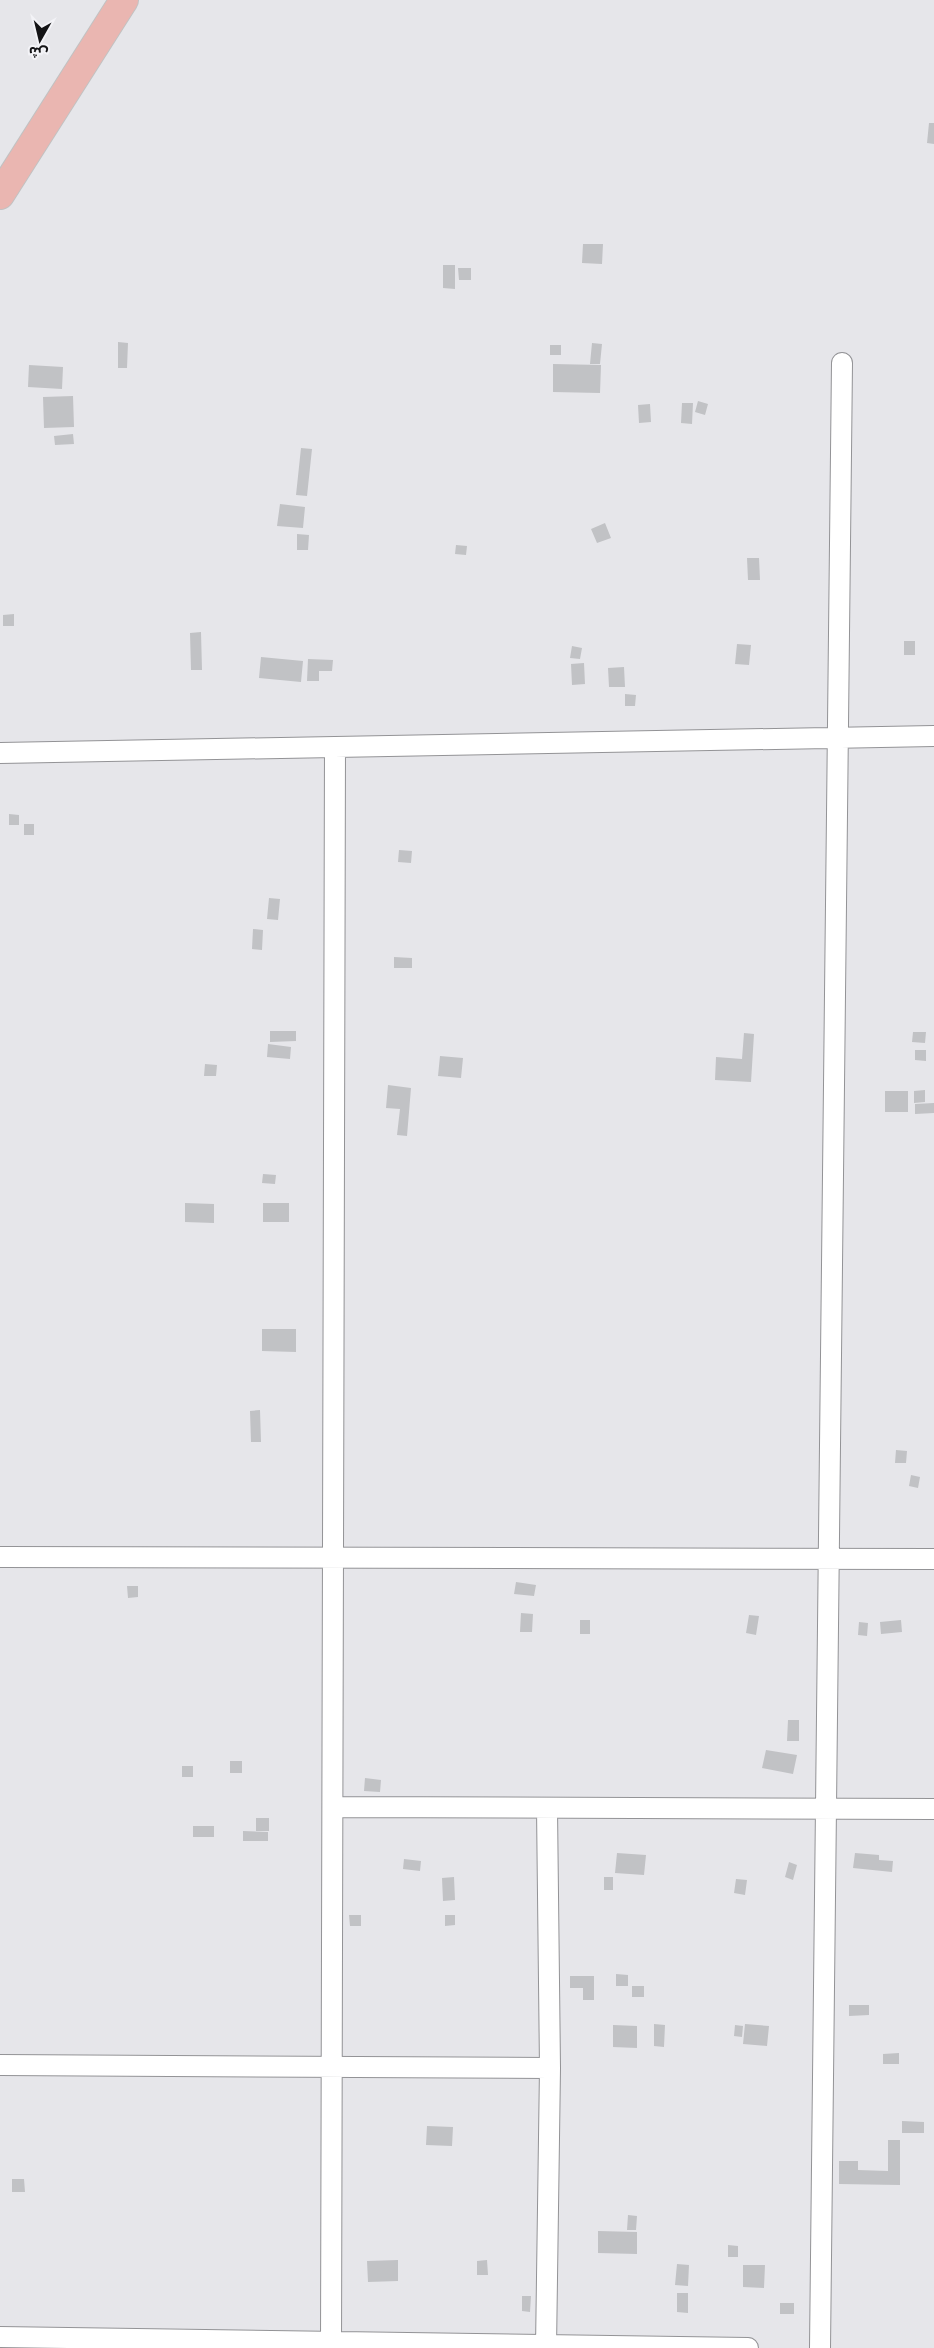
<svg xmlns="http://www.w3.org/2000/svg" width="934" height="2348" viewBox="0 0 934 2348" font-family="Lora,'Noto Sans Arabic',serif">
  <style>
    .building { fill: #c1c2c5 }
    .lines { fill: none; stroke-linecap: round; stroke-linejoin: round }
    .street-casing { stroke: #939396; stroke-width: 22 }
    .primary-casing { stroke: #c2c2c2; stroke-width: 30 }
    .street { stroke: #fff; stroke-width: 20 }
    .primary { stroke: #eab6b1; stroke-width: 28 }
  </style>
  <rect width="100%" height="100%" fill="#e6e6ea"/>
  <path class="building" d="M 929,123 L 934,123 L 934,144 L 927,143 Z
    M 583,244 L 603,244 L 602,264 L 582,263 Z
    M 443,265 L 455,265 L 455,289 L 443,288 Z
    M 458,268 L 471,268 L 471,280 L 459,280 Z
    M 118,342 L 128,343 L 127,368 L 118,368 Z
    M 592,343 L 602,344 L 600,364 L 590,364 Z
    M 550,345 L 561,345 L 561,355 L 550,355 Z
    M 553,364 L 601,365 L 600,393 L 553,392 Z
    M 29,365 L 63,367 L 62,389 L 28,387 Z
    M 73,396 L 74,427 L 44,428 L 43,397 Z
    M 698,401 L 708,404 L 705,415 L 695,412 Z
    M 682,403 L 693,403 L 692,424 L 681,423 Z
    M 650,404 L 651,422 L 639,423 L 638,405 Z
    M 73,434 L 74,444 L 55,445 L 54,436 Z
    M 301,448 L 312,449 L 307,496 L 296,495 Z
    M 280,504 L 305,507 L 303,528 L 277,526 Z
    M 605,523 L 611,538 L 597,543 L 591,529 Z
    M 297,534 L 309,535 L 308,550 L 297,550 Z
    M 456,545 L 467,546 L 466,555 L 455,554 Z
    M 747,558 L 759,558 L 760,580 L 748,580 Z
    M 14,614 L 14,626 L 3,626 L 3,615 Z
    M 201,632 L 202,670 L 191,670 L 190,633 Z
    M 904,641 L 915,641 L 915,655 L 904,655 Z
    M 737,644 L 751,645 L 749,665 L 735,664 Z
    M 572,646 L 582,648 L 580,659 L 570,658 Z
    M 261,657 L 303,661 L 301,682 L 259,678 Z
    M 308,659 L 333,660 L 332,671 L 319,671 L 319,681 L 307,681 Z
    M 584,663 L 585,684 L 572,685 L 571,664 Z
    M 624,667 L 625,687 L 609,687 L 608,668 Z
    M 625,694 L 636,695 L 635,706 L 625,706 Z
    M 9,814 L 19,815 L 19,825 L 9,825 Z
    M 24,824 L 34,824 L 34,835 L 24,835 Z
    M 399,850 L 412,851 L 411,863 L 398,862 Z
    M 269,898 L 280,899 L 278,920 L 267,919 Z
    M 253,929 L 263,930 L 262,950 L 252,949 Z
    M 394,957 L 412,958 L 412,968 L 394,968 Z
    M 270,1031 L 296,1031 L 296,1041 L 270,1042 Z
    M 913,1032 L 926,1032 L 925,1043 L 912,1042 Z
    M 744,1033 L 754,1034 L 751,1082 L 715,1080 L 716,1057 L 742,1059 Z
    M 268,1044 L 291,1047 L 290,1059 L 267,1057 Z
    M 915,1050 L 926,1050 L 926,1061 L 915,1060 Z
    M 440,1056 L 463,1058 L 461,1078 L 438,1076 Z
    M 205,1064 L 217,1065 L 216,1076 L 204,1076 Z
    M 388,1085 L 411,1088 L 407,1136 L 397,1135 L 400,1109 L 386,1108 Z
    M 925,1090 L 925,1102 L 914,1103 L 914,1091 Z
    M 885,1091 L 908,1091 L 908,1112 L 885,1112 Z
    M 934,1103 L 934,1113 L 915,1114 L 915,1104 Z
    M 263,1174 L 276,1175 L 275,1184 L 262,1183 Z
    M 185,1203 L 214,1204 L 214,1223 L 185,1222 Z
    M 263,1203 L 289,1203 L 289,1222 L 263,1222 Z
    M 262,1329 L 296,1329 L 296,1352 L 262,1351 Z
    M 260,1410 L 261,1442 L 251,1442 L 250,1411 Z
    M 896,1450 L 907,1451 L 906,1463 L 895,1463 Z
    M 911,1475 L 920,1477 L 918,1488 L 909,1486 Z
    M 516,1582 L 536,1585 L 534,1596 L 514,1594 Z
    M 127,1586 L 138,1586 L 138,1597 L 128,1598 Z
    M 521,1613 L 533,1614 L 532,1632 L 520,1632 Z
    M 749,1615 L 759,1616 L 756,1635 L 746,1633 Z
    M 580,1620 L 590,1620 L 590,1634 L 580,1634 Z
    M 901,1620 L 902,1632 L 881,1634 L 880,1622 Z
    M 859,1622 L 868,1623 L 867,1636 L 858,1635 Z
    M 788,1720 L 799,1720 L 799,1741 L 787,1741 Z
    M 766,1750 L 797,1755 L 793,1774 L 762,1768 Z
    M 230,1761 L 242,1761 L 242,1773 L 230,1773 Z
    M 182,1766 L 193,1766 L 193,1777 L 182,1777 Z
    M 365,1778 L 381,1780 L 380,1792 L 364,1791 Z
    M 256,1818 L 269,1818 L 269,1831 L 256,1831 Z
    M 193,1826 L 214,1826 L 214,1837 L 193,1837 Z
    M 243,1831 L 268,1832 L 268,1841 L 243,1841 Z
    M 617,1853 L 646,1855 L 644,1875 L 615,1873 Z
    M 855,1853 L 879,1855 L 879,1860 L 893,1861 L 892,1872 L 853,1868 Z
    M 404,1859 L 421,1861 L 420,1871 L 403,1869 Z
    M 789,1862 L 797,1865 L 793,1880 L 785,1877 Z
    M 454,1877 L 455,1900 L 443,1901 L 442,1878 Z
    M 604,1877 L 613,1877 L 613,1890 L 604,1890 Z
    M 736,1879 L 747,1880 L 745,1895 L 734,1893 Z
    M 349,1915 L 361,1915 L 361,1926 L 350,1926 Z
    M 445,1915 L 455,1915 L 455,1925 L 445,1926 Z
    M 616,1974 L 628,1975 L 628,1986 L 616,1986 Z
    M 570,1976 L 594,1976 L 594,2000 L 583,2000 L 583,1988 L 570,1988 Z
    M 632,1986 L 644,1986 L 644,1997 L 632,1997 Z
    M 849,2005 L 869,2005 L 869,2015 L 849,2016 Z
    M 654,2024 L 665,2025 L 664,2047 L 654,2046 Z
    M 745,2024 L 769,2026 L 767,2046 L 743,2044 Z
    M 613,2025 L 637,2026 L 637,2048 L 613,2047 Z
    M 735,2025 L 743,2026 L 742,2037 L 734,2036 Z
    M 899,2053 L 899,2064 L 883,2064 L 883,2054 Z
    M 902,2121 L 924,2122 L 924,2133 L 902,2133 Z
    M 427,2126 L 453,2127 L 452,2146 L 426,2145 Z
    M 888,2140 L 900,2140 L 900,2185 L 839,2184 L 839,2161 L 858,2161 L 858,2170 L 888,2171 Z
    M 12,2179 L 24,2179 L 25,2192 L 12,2192 Z
    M 628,2215 L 637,2216 L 636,2230 L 627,2230 Z
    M 598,2231 L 637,2232 L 637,2254 L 598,2253 Z
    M 728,2245 L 738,2246 L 738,2257 L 728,2257 Z
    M 398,2260 L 398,2281 L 368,2282 L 367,2261 Z
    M 487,2260 L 488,2275 L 477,2275 L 477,2261 Z
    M 677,2264 L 689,2265 L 688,2286 L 675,2285 Z
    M 743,2265 L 765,2265 L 764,2288 L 743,2287 Z
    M 677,2293 L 688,2293 L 688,2313 L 677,2312 Z
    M 522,2296 L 531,2296 L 530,2312 L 522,2311 Z
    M 780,2303 L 794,2303 L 794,2314 L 780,2314 Z"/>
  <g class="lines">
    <g class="street-casing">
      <path id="street" d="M 0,753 L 934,736
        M 0,1557 L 934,1559
        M 333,1807 L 934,1809
        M 0,2065 L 550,2068
        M 0,2337 L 748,2348
        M 331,2348 L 335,747
        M 546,2348 L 550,2068 L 547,1808
        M 820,2348 L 842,363"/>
    </g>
    <g class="primary-casing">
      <path id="primary" d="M 0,195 L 124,0"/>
    </g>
    <use href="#street" class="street"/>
    <use href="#primary" class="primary"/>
  </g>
  <g transform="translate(40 40) rotate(188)" stroke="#f3f3f7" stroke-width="4" paint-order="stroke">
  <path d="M0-4L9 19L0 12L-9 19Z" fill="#141416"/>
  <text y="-8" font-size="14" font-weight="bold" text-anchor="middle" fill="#141416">ش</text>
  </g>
</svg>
